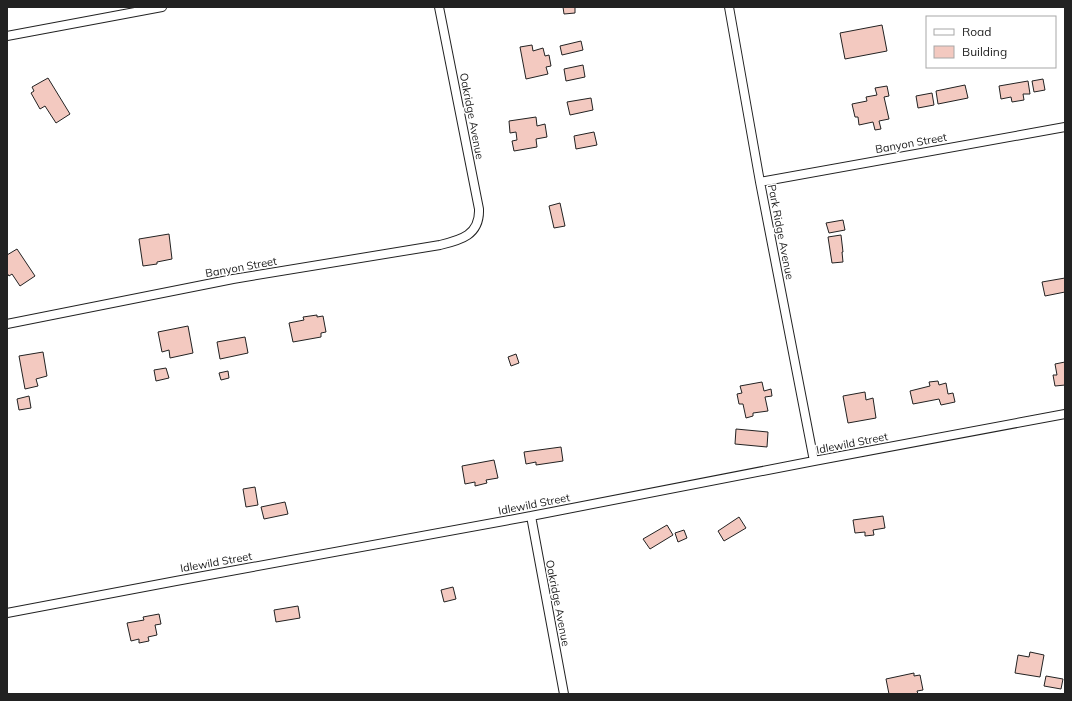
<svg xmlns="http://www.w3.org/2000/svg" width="1072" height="701" viewBox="0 0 1072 701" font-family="Mulish,sans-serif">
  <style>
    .building { fill: #f3c9c0; stroke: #222 }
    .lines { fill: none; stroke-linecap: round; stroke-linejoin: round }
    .minor-casing { stroke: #222; stroke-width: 10 }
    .minor { stroke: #fff; stroke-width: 8 }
    .labels { text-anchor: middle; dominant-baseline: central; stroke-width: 3; stroke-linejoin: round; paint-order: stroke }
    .street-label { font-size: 11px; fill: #222; stroke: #fff }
  </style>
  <rect width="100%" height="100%" fill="#fff"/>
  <path class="building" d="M 563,7 L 575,7 L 575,13 L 564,14 Z
    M 882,25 L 887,51 L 845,59 L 840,33 Z
    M 581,41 L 583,50 L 562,55 L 560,46 Z
    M 532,45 L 533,51 L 543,48 L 545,56 L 549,55 L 551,66 L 546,67 L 548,74 L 526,79 L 520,47 Z
    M 583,65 L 585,77 L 566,81 L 564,69 Z
    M 48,78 L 70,114 L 56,123 L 45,106 L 40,109 L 31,93 L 34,91 L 32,87 Z
    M 1043,79 L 1045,90 L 1034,92 L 1032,81 Z
    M 1028,81 L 1030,94 L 1023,94 L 1024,100 L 1012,102 L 1011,97 L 1001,99 L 999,86 Z
    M 965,85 L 968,98 L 938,104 L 936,91 Z
    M 887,86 L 889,96 L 884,97 L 889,119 L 879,121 L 881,129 L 875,130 L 873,122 L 859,125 L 858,117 L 855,117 L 852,104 L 867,101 L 866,97 L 877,95 L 875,88 Z
    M 932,93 L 934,105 L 918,108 L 916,96 Z
    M 591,98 L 593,110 L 570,115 L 567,102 Z
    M 536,117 L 537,126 L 545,124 L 547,137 L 536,139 L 537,147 L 514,151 L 512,141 L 517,140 L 516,132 L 510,133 L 509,121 Z
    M 594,132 L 597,145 L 576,149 L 574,136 Z
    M 560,203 L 565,226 L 554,228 L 549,206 Z
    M 843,220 L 845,230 L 829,233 L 826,223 Z
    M 169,234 L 172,259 L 157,262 L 157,264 L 143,266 L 139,239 Z
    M 841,235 L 843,252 L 842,252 L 843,262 L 832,263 L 828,237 Z
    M 17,249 L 35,276 L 20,286 L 12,274 L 9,276 L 7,273 L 7,255 Z
    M 1065,278 L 1065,292 L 1045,296 L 1042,282 Z
    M 317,315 L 317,317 L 323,316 L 326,332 L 321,333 L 321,337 L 293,342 L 289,323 L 304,320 L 303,317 Z
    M 188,326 L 193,353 L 170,358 L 169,350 L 162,352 L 158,332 Z
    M 245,337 L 248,353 L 220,359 L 217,342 Z
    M 43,352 L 47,376 L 36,379 L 38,386 L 25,389 L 19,356 Z
    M 516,354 L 519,363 L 511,366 L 508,357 Z
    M 1065,362 L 1065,385 L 1055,386 L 1053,375 L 1057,375 L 1055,364 Z
    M 166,368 L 169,378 L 156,381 L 154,370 Z
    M 228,371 L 229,378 L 221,380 L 219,373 Z
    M 938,381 L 939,385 L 946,383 L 948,394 L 953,393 L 955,402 L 941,405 L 939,399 L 913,404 L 910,391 L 930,386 L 929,382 Z
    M 762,382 L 764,391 L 771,389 L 772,396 L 765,397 L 768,411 L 753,413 L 753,416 L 746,418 L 743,404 L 739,404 L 737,394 L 742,393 L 740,386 Z
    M 865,392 L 866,400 L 873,398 L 876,418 L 848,423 L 843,396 Z
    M 29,396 L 31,408 L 19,410 L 17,399 Z
    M 736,429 L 768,432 L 767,447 L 735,444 Z
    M 561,447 L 563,461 L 536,465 L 536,462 L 526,464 L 524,452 Z
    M 494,460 L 498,478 L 486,480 L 487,483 L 475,486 L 475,482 L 465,484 L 462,466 Z
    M 255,487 L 258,505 L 246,507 L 243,489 Z
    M 285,502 L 288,514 L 264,519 L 261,507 Z
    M 883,516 L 885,528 L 873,530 L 874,535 L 865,536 L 865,532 L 855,533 L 853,520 Z
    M 739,517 L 746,528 L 724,541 L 718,531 Z
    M 667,525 L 673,535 L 650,549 L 643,539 Z
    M 684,530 L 687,538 L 678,542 L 675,533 Z
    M 453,587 L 456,599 L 444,602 L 441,590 Z
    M 298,606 L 300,618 L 276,622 L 274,610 Z
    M 159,614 L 161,624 L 155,625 L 157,635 L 148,637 L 149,641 L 139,643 L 139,639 L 131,641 L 127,623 L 144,620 L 143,617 Z
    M 1030,652 L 1044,655 L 1040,677 L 1015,673 L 1018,655 L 1029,657 Z
    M 914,673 L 914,676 L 920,675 L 923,690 L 917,691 L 918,694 L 889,694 L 886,679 Z
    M 1046,676 L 1063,679 L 1061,689 L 1044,686 Z"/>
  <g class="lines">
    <g class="minor-casing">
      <path id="minor" d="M 729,7 L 760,182 L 814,461
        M 7,36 L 162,7
        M 760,182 L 1065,127
        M 7,324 L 233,279 L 440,245 C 461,240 480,235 479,209 L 439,7
        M 531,516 L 564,694
        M 7,613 L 176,581 L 531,516 L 814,461 L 1065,414"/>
    </g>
    <use href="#minor" class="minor"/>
  </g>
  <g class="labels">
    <g class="street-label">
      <text transform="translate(472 116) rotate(79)">Oakridge Avenue</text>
      <text transform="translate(911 143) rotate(-10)">Banyon Street</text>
      <text transform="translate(781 232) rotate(79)">Park Ridge Avenue</text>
      <text transform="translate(241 267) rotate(-10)">Banyon Street</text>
      <text transform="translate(852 443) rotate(-11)">Idlewild Street</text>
      <text transform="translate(534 504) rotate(-11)">Idlewild Street</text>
      <text transform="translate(216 562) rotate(-10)">Idlewild Street</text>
      <text transform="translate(558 603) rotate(79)">Oakridge Avenue</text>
    </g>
  </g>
  <rect width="1072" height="701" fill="none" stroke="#222222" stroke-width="16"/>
  <rect x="926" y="16" width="130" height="52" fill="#ffffff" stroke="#a7a7a7"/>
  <rect x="934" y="29" width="20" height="6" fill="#ffffff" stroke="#a7a7a7"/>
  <text x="962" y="36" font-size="12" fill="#222222">Road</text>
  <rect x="934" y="46" width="20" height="12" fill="#f3c9c0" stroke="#a7a7a7"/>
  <text x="962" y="56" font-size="12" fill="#222222">Building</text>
</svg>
